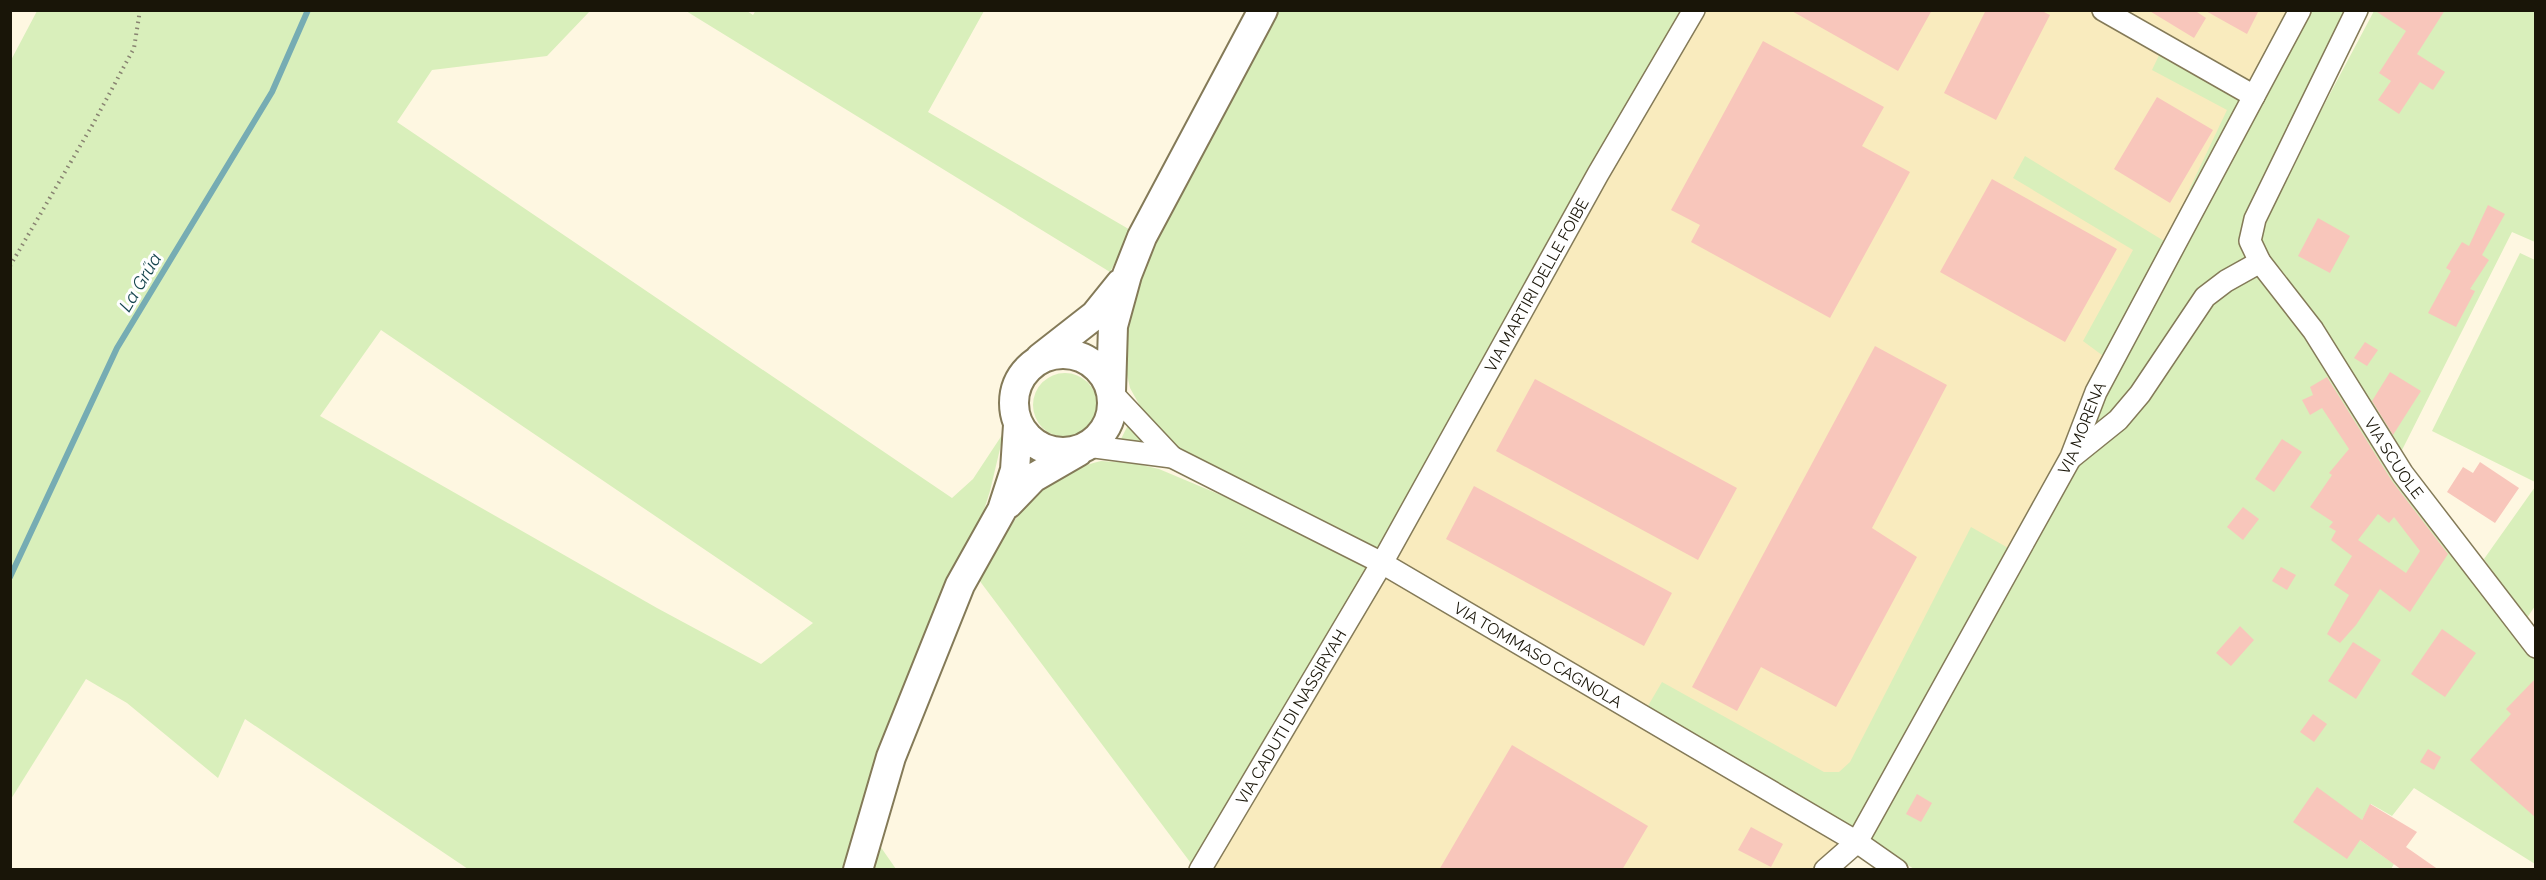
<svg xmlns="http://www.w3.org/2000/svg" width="2546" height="880" viewBox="0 0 2546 880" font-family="Raleway,sans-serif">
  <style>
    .built { fill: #f9ebbe }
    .green { fill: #d9efbb; fill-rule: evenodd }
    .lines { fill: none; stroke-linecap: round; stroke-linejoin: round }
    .stream { stroke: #76acb3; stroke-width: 6 }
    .building { fill: #f8c6bb; fill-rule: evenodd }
    .minor-casing { stroke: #847a58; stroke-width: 24 }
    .secondary-casing { stroke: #847a58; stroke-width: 32 }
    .path { stroke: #888371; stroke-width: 4; stroke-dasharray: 1.5 4.5; stroke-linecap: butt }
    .minor { stroke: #fff; stroke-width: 21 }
    .secondary { stroke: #fff; stroke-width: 28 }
    .labels { text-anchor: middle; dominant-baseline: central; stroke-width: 6; stroke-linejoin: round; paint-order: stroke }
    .street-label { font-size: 16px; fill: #191508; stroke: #fff }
    .water-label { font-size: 18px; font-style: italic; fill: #17464f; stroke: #fff }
  </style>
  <rect width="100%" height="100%" fill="#fef7e1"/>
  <path class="built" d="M 1691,11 L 2311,11 L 2165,273 L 2078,457 L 1837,869 L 1188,870 L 1377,557 Z"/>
  <path class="green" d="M 756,10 L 984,11 L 928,112 L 1132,231 L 1110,272 L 686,11 L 747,11 L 753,15 Z
    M 37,11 L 590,11 L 547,56 L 432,70 L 397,122 L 952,498 L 973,479 L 1004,432 L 990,491 L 979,526 L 850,869 L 468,869 L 245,719 L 218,778 L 127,703 L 86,679 L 11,799 L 10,62 ZM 381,330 L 813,623 L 761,664 L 657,608 L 320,416 Z
    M 1271,11 L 1691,11 L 1377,556 L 1177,447 L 1145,415 L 1130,388 L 1122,352 L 1135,282 Z
    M 2311,11 L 2354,11 L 2241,231 L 2242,243 L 2249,262 L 2134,396 L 2085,442 L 2165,273 Z
    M 2374,11 L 2535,11 L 2535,242 L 2512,232 L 2399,456 L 2267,265 L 2257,231 Z
    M 2162,49 L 2247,98 L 2196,195 L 2189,190 L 2227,110 L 2152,70 Z
    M 2025,156 L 2169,244 L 2110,361 L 2083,341 L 2133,250 L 2013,178 Z
    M 2520,253 L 2535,260 L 2535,482 L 2432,431 Z
    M 2259,273 L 2314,343 L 2320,363 L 2329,376 L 2514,635 L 2535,659 L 2535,864 L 2414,788 L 2392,816 L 2371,804 L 2362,820 L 2360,840 L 2394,864 L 2391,869 L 1914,869 L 1866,838 L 2078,457 L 2230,285 Z
    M1033 405a32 32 0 1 1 64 0a32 32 0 1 1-64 0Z
    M 1130,421 L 1156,448 L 1118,445 Z
    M 1101,461 L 1133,463 L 1159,469 L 1375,560 L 1193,866 L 979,580 C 1012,522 1032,478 1101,461 Z
    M 2535,487 L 2535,606 L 2525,621 L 2484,559 Z
    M 1971,527 L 2010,549 L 1852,830 L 1645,711 L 1662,682 L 1824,772 L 1839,772 L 1850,762 Z
    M 873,836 L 896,869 L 866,869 Z"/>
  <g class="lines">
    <path class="stream" d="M 10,577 L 117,348 L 272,92 L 308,10"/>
  </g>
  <path class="building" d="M 1790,10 L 1932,10 L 1898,71 Z
    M 1986,10 L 2040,10 L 2050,15 L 1996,120 L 1944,93 Z
    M 2148,10 L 2194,10 L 2206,18 L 2194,38 Z
    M 2204,10 L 2259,10 L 2247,34 Z
    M 2374,10 L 2445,10 L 2417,54 L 2445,72 L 2433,90 L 2420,82 L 2399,114 L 2378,100 L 2391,81 L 2379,73 L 2406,31 Z
    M 1763,41 L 1884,107 L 1862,146 L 1910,172 L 1830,318 L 1691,242 L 1700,225 L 1671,210 Z
    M 2157,97 L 2213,130 L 2170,203 L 2114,169 Z
    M 1992,179 L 2117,249 L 2065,342 L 1940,272 Z
    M 2488,205 L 2505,214 L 2482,255 L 2489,260 L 2470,289 L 2475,291 L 2456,327 L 2428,313 L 2451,271 L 2446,268 L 2462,242 L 2469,246 Z
    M 2318,218 L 2350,236 L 2330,273 L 2298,256 Z
    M 2365,342 L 2378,350 L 2367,366 L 2354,358 Z
    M 1875,346 L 1947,385 L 1872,528 L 1917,557 L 1836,707 L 1761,667 L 1737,711 L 1692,687 Z
    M 2390,372 L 2421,391 L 2393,435 L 2372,401 Z
    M 2327,377 L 2392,481 L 2448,554 L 2410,612 L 2380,589 L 2356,625 L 2340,643 L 2327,634 L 2349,595 L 2334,585 L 2352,556 L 2331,540 L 2336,531 L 2329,527 L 2333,522 L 2310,507 L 2332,475 L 2329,473 L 2349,449 L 2322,408 L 2310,415 L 2302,400 L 2313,395 L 2310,387 ZM 2378,514 L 2389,523 L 2394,517 L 2420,551 L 2406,573 L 2358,540 Z
    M 1535,379 L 1737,488 L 1698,560 L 1496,451 Z
    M 2282,439 L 2302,452 L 2274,492 L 2255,479 Z
    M 2480,462 L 2519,488 L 2495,523 L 2447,492 L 2463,467 L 2473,473 Z
    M 1474,486 L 1672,593 L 1644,646 L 1446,539 Z
    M 2243,507 L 2259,519 L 2243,540 L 2227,527 Z
    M 2281,567 L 2296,575 L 2287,590 L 2272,581 Z
    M 2240,626 L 2254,640 L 2231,666 L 2216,653 Z
    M 2442,629 L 2476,653 L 2445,697 L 2411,674 Z
    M 2353,642 L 2381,660 L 2356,699 L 2328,681 Z
    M 2535,679 L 2535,817 L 2470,760 L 2511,714 L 2506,709 Z
    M 2313,714 L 2327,724 L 2314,742 L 2300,732 Z
    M 1512,745 L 1648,826 L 1622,870 L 1439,870 Z
    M 2428,749 L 2441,757 L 2434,770 L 2420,762 Z
    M 2317,787 L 2362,820 L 2370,804 L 2417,832 L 2406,847 L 2439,870 L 2402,870 L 2360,840 L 2347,859 L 2293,822 Z
    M 1917,794 L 1932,803 L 1921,822 L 1906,814 Z
    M 1751,827 L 1783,844 L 1771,867 L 1738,850 Z"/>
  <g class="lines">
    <g class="minor-casing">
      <g id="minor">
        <path d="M 2103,10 L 2254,96"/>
        <path id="s1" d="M 2357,10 L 2255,219 L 2250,241 L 2260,262 L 2313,330 L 2403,474 L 2536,647"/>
        <path d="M 1111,392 L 1172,457"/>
        <path id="s2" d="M 1087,446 L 1172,457 L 1382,563 L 1857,842 L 1897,870"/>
        <path d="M 2072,457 L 2118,420 L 2140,394 L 2205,297 L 2226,281 L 2260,262"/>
        <path id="s3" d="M 1200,870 L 1382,563 L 1598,174 L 1694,10"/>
        <path id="s4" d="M 1825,870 L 1857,842 L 2071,457 L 2096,392 L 2300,10"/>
      </g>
    </g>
    <g class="secondary-casing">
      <path id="secondary" d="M1014 403a49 49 0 1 1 98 0a49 49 0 1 1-98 0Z
        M 1040,358 L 1095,315 L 1120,284
        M 1111,392 L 1113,326 L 1127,275 L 1142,237 L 1263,10
        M 1008,504 L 1033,478 L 1078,452
        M 858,870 L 891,757 L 960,585 L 1002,510 L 1015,470 L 1018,425"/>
    </g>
    <path class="path" d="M 10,266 L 93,124 L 134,48 L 140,10"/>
    <use href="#minor" class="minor"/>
    <use href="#secondary" class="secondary"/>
  </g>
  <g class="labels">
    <g class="street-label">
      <text stroke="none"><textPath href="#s3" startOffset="675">VIA MARTIRI DELLE FOIBE</textPath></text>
      <text stroke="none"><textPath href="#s4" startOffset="514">VIA MORENA</textPath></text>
      <text stroke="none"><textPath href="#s1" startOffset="516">VIA SCUOLE</textPath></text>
      <text stroke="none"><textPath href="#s2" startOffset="502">VIA TOMMASO CAGNOLA</textPath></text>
      <text stroke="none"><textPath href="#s3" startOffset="178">VIA CADUTI DI NASSIRYAH</textPath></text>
    </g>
    <g class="water-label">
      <text transform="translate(140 282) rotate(-59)">La Grűa</text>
    </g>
  </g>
  <rect width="2546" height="880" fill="none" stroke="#191508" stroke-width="24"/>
</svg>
